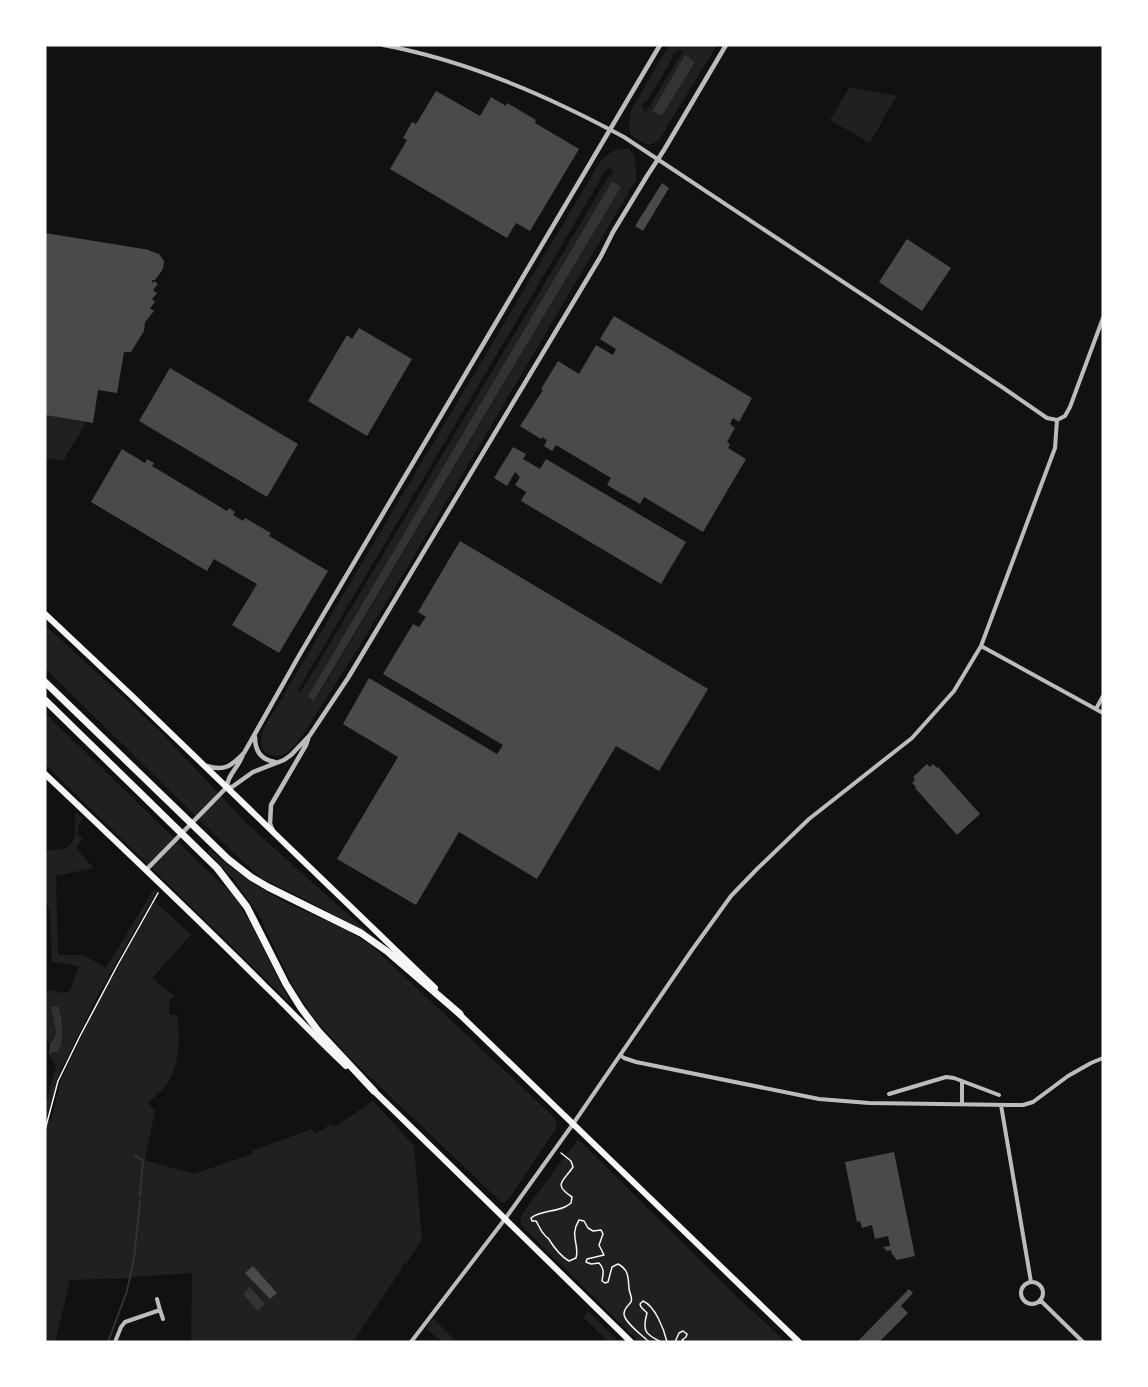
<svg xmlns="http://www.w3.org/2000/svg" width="1148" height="1387" viewBox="0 0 1148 1387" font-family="'Roboto Serif',serif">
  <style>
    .green { fill: #202020; fill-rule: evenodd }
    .water { fill: #333 }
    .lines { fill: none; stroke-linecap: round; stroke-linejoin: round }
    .stream { stroke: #333; stroke-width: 2 }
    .building { fill: #4a4a4a }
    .path { stroke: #f5f5f5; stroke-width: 1.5 }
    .minor { stroke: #bcbcbc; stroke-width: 4 }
    .tertiary { stroke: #bcbcbc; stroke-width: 4.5 }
    .primary { stroke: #f5f5f5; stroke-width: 6 }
    .motorway { stroke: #f5f5f5; stroke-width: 7 }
  </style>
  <rect width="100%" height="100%" fill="#111"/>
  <path class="green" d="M 669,45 L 717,45 L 659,140 C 648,149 641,142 631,135 L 629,127 L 631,110 ZM 679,50 L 682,51 L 682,53 L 646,112 L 644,111 L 642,103 L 648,100 L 672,59 L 673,53 ZM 685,56 L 695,62 L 662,116 L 652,110 Z
    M 850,87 L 896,96 L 870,143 L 830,120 Z
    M 627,148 L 635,155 L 636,180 C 570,292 504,404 438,516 C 398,582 359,649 317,713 C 308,726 299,744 286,753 C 276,759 259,755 261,740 C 261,734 264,728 267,723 L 601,160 L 613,151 ZM 610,168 L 613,170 L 611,175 L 608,177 L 301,692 L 298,690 L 606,170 ZM 612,181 L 621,187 L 315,701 L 308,696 Z
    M 45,415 L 86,422 L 64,460 L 45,458 Z
    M 45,625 L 159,730 L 247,824 L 371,935 L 301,897 L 261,878 L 219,839 L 45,668 Z
    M 45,713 L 234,896 C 256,930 272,968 291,1004 L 45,764 Z
    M 75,812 L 82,818 L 77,829 L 78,835 L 83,839 L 76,847 L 93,868 L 56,876 L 58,955 L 83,955 L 106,968 L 154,889 L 157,891 L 98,995 L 59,1074 L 46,1120 L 51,1121 L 61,1080 L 97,1004 L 155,901 L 191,935 L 152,978 L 175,996 C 167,1002 169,1006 170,1015 L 177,1015 C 180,1037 180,1062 168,1082 C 164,1090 154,1097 148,1103 L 155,1111 L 145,1160 L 194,1174 L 252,1154 L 253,1150 L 312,1129 L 315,1134 L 331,1124 L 334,1127 L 373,1101 L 414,1146 L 422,1239 L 406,1264 L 403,1263 L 402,1266 L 403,1267 L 353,1342 L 191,1342 L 192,1273 L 132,1277 L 130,1278 L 70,1280 L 55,1342 L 45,1342 L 45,1108 L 56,1066 L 49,1054 L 53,1054 L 63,1041 L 63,1024 L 59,1007 L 51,1007 L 56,1032 L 54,1039 L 50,1043 L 47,1040 L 45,1028 L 45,990 L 64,993 L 70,991 L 79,966 L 52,962 L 50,912 C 42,894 45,870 45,851 C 51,850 59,850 65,848 C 78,844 75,822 75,812 Z
    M 210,849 L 224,862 L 254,884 L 281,900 L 348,931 L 372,946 L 554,1117 L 557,1125 L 556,1129 L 512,1195 L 506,1202 L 501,1202 L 351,1059 L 314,1018 L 292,985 L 259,915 L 235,881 L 208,852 Z
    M 578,1139 L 738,1298 L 786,1342 L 639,1342 L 523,1227 L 520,1220 L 522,1214 Z
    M 588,1311 L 619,1342 L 608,1342 L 583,1317 Z
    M 433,1318 L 457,1342 L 443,1342 L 426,1329 Z"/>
  <path class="water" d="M 685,55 L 695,62 L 662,116 L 652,111 Z
    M 612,181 L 621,187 L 314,701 L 308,696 Z
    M 51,1007 L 59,1007 C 62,1022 66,1037 58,1051 L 49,1054 L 50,1043 L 54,1039 L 56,1032 Z
    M 250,1287 L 265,1304 L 258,1311 L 243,1294 Z"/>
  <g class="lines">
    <path class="stream" d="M 135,1156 L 143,1160 L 140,1196
      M 108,1342 L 127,1291 L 134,1258 L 140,1201"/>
  </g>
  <path class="building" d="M 436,91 L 480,116 L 491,97 L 506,106 L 507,103 L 536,120 L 535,123 L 579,149 L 530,231 L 516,223 L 507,238 L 390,169 L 407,140 L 403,138 L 412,122 L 416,124 Z
    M 662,183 L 669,188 L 643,231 L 635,226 Z
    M 45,233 L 150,250 L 150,251 L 159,254 L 164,261 L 163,269 L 155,280 L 152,280 L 152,283 L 154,281 L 158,284 L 153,290 L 157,293 L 152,299 L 155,302 L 150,308 L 154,311 L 145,322 L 144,331 L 131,352 L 124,352 L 117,393 L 98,390 L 93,423 L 45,415 Z
    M 907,239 L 951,268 L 922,311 L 879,282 Z
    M 614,316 L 752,398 L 739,422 L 733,418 L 730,424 L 735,428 L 727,442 L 730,444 L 728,448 L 746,459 L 703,532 L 644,497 L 640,504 L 607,485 L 611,478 L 556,445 L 552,451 L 544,446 L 547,440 L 542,437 L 541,439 L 520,426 L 543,390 L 541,389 L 558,361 L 579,374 L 596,345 L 613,355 L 616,349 L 600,339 Z
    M 359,328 L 412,359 L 367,436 L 308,401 L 347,335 L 352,339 Z
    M 170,368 L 298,444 L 267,497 L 139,421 Z
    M 513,447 L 526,454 L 523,459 L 540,469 L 546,459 L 686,542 L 661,584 L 521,501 L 526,492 L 515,485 L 520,477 L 515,472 L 507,486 L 494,478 Z
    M 122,449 L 145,463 L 147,459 L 154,463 L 152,466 L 227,511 L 229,508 L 235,512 L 233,515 L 243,521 L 245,518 L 271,533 L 269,536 L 328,571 L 279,653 L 232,625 L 257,584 L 214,559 L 207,571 L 91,502 Z
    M 460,541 L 708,689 L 659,771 L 616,746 L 537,879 L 459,832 L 416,905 L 337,859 L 398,757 L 343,724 L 369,678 L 497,754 L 503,745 L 383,674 L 413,624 L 419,627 L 426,617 L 418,612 Z
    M 927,764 L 930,767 L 933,764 L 937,768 L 938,767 L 980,814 L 957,835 L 915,788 L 916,787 L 912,783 L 915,780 L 913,777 Z
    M 894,1152 L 915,1256 L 897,1260 L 892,1254 L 891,1250 L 887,1251 L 883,1247 L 890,1246 L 888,1236 L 875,1239 L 872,1225 L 862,1228 L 860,1221 L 857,1222 L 845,1162 Z
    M 253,1266 L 277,1293 L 270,1299 L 245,1273 Z
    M 909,1289 L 913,1293 L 901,1306 L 908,1313 L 879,1342 L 857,1342 Z"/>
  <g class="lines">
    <path class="path" d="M 45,1130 L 58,1081 L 80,1036 L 117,966 L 158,893
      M 561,1153 L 571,1161 L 573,1167 C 564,1181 552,1184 572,1197 L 571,1203 C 560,1213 542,1209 531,1218 L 532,1221 L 536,1221 C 538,1224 539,1227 541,1230 C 541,1231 547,1238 548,1238 C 553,1246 560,1256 569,1261 L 576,1258 C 580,1245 569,1236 579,1220 L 584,1221 L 588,1228 L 593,1231 L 601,1230 L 603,1234 L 599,1245 L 604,1255 L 587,1259 L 586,1262 L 591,1264 L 599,1263 C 605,1269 603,1274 602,1281 L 605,1283 L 608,1282 L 612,1267 L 618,1264 C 629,1270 628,1277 629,1288 C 629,1293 633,1297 631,1302 C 628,1306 624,1308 624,1314 C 624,1322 643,1336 649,1342
      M 661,1342 C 645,1334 642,1331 647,1313 L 641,1307 L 640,1304 L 643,1301 C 655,1306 664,1329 667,1342
      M 675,1342 L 679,1333 L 683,1331 L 687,1334 L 686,1337 L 682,1340 L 685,1342"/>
    <path class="minor" d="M 383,45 C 468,61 548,96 624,137 L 1002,387 L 1047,418 L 1057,420
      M 1057,420 L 1065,416 L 1070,407 L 1103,318
      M 981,646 L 1103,713
      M 1096,709 L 1103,696
      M 620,1055 L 624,1058 L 636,1062 L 819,1099 L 869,1103 L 1010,1105 L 1023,1105 L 1033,1102 L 1068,1076 L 1091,1063 L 1103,1058
      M 962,1081 L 962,1104
      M 889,1094 L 946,1077 L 954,1078 L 999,1095
      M 1001,1105 L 1031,1282
      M1021 1293a11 11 0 1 1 22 0a11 11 0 1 1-22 0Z
      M 1040,1300 L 1083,1342
      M 160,1310 L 163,1319
      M 115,1342 L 121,1327 L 125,1322 L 160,1310 L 157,1299
      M 411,1342 L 505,1219 L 573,1124 L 692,950 L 731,896 L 757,869 L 809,819 L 912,738 L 954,691 L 981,646 L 1055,448 L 1057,420"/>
    <path class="tertiary" d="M 255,737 C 255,751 261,760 275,762
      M 207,766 C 225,772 232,765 244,753 L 300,654 L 660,45
      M 227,787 L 232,787 L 253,772 L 284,760 L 291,755 L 310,735 L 348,678 L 601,256 L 613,232 L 647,176 L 664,150 L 726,45
      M 273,831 L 270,824 L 271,805 L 306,745 L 309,736
      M 146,870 L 227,787 C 227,775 240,766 243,754"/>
    <path class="primary" d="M 45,614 L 132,696 L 435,988
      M 45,774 C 119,844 193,914 265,986 C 292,1012 318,1040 346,1066
      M 456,1011 L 799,1342
      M 372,1089 L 631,1342"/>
    <path class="motorway" d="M 45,682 L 228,859 L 251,877 L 268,887 L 361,933 L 388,952 L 460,1014
      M 45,700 L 217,868 L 247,907 L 286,984 L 301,1008 L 319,1032 L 374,1091"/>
  </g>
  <rect width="1148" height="1387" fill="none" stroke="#ffffff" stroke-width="93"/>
</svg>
